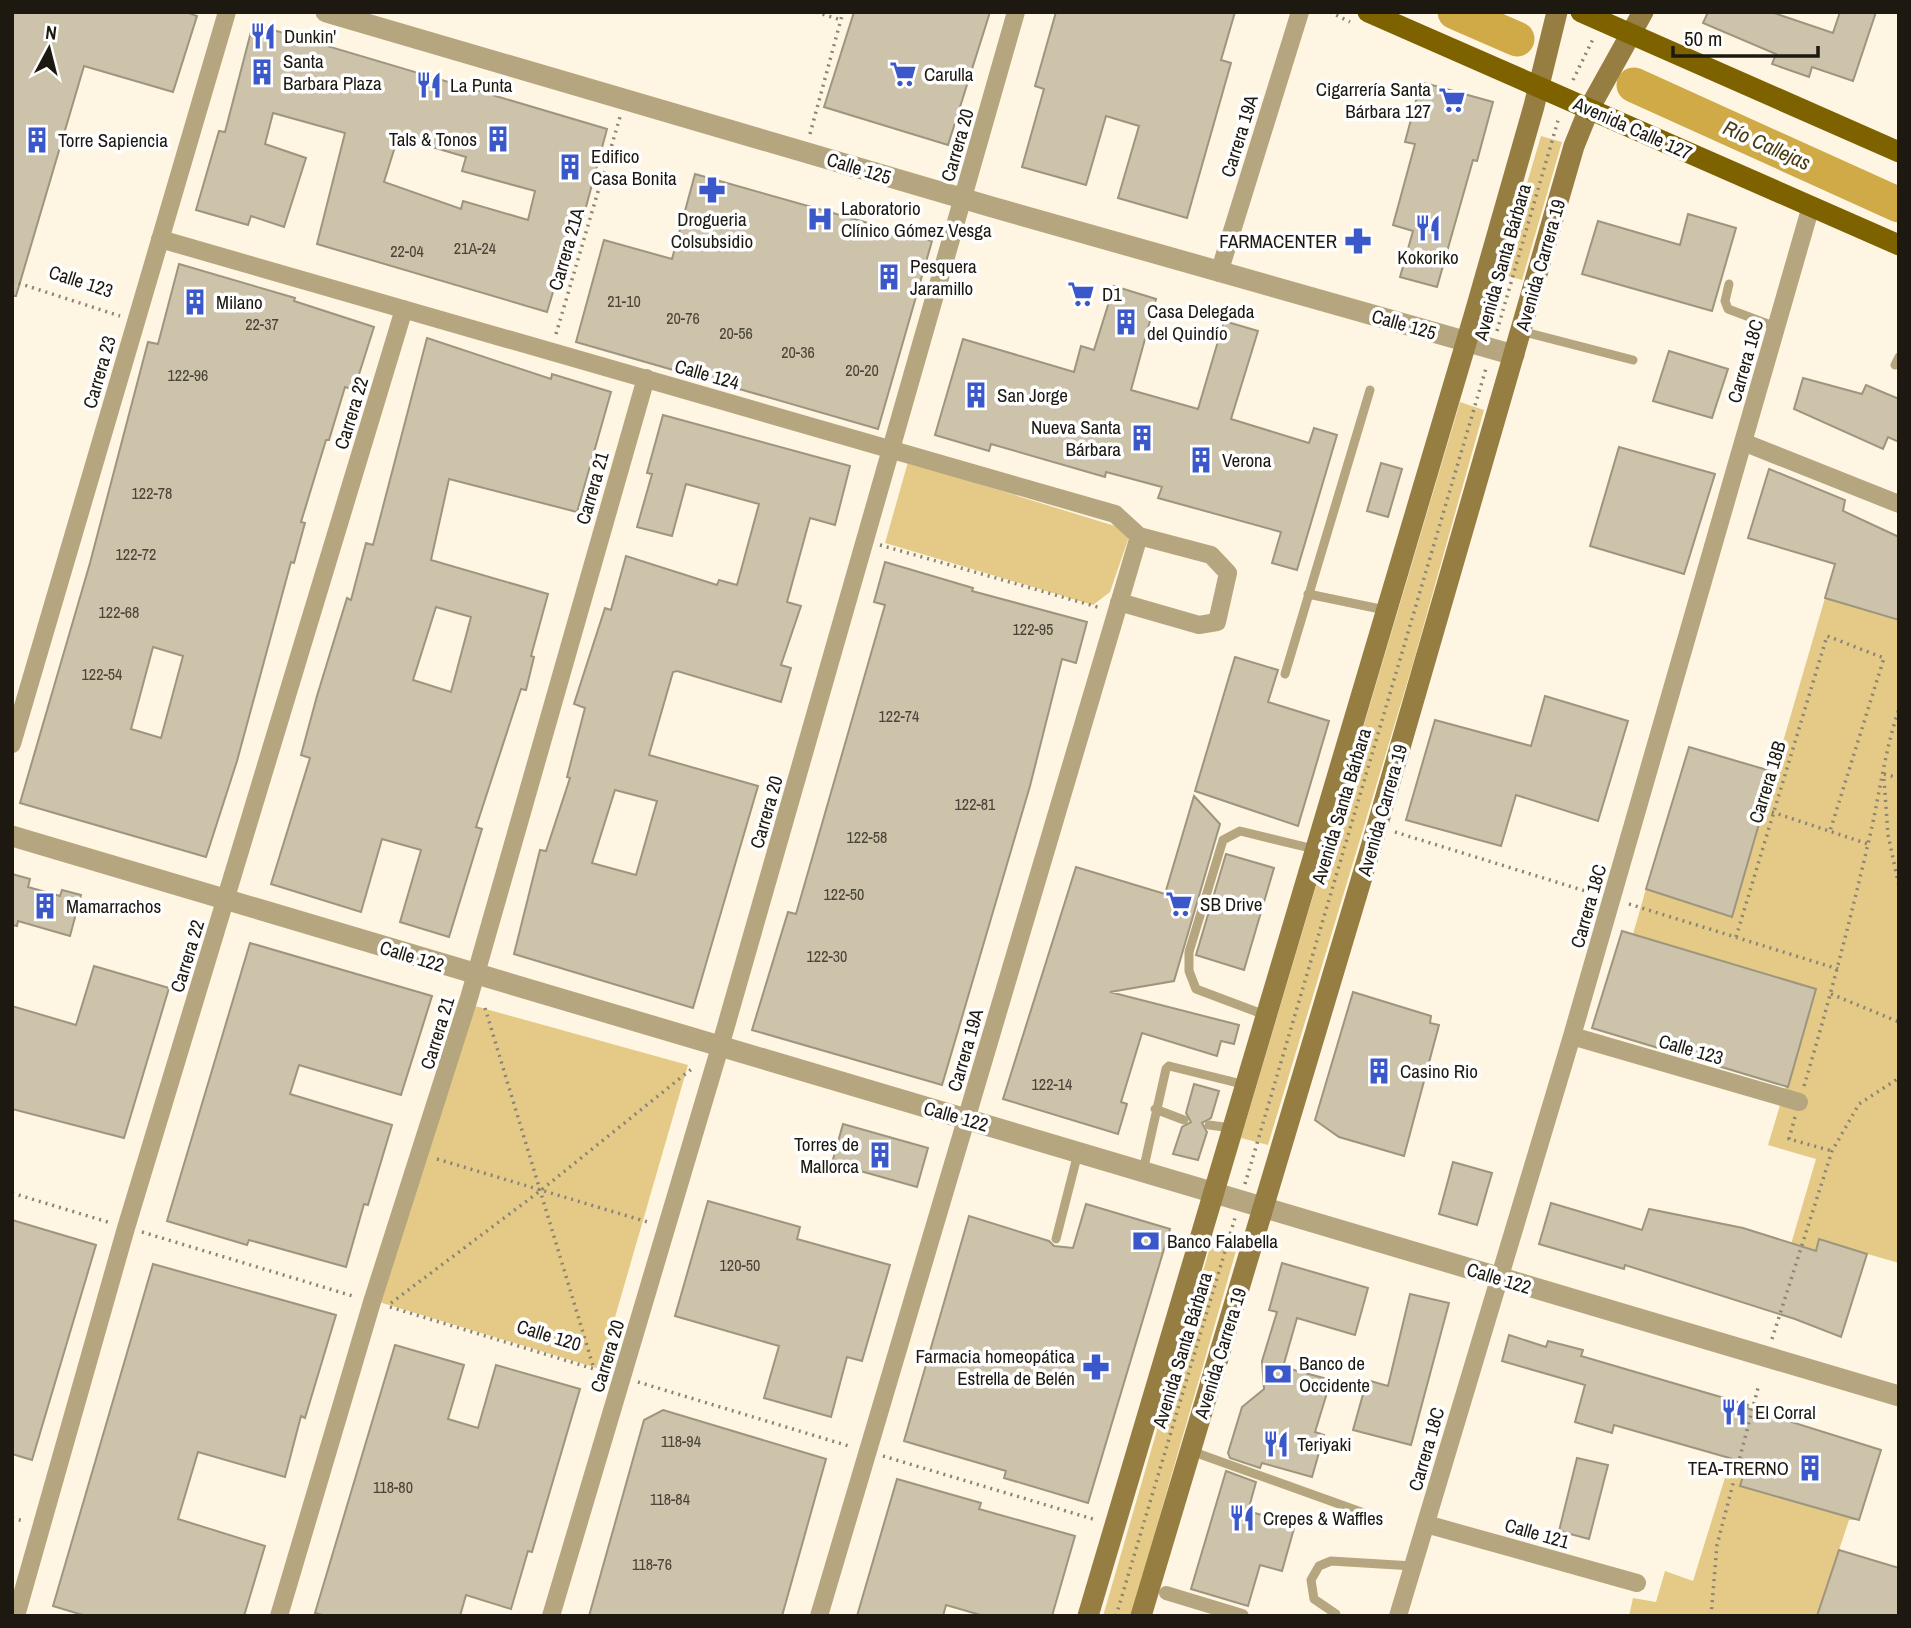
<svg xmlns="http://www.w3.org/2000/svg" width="1911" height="1628" viewBox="0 0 1911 1628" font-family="'Archivo Narrow',sans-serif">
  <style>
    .green { fill: #e5ca87 }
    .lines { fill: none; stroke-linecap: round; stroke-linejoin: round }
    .river { stroke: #cfaa47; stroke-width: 35 }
    .building { fill: #cdc3ab; stroke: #9e957e; stroke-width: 2; fill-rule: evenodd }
    .path { stroke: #8a8476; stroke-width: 3.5; stroke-dasharray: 2 5; stroke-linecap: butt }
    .service { stroke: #b6a67f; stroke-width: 9 }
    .pedestrian { stroke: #b6a67f; stroke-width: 14 }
    .minor { stroke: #b6a67f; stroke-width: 18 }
    .tertiary { stroke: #b6a67f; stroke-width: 21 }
    .secondary { stroke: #967e43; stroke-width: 21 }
    .primary { stroke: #7f6200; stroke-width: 21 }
    .labels { text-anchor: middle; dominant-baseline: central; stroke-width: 7; stroke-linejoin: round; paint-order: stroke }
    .number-label { font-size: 16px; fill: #494437 }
    .poi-label { font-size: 19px; fill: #1d1910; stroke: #fff; text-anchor: start }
    .street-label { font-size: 19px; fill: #1d1910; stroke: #fff }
    .water-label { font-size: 21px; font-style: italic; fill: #4b3b11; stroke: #fff }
  </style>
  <rect width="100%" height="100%" fill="#fef6e2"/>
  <path class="green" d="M 1541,136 L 1562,142 L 1522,280 L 1500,274 Z
    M 1460,402 L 1484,410 L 1414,660 L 1268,1145 L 1241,1138 Z
    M 908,462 L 1131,531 L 1110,592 L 1093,605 L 885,543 Z
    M 1825,598 L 1899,620 L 1899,1263 L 1819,1240 L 1806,1280 L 1779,1285 L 1816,1159 L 1768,1145 L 1815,989 L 1633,934 L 1646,889 L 1732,916 Z
    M 475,1006 L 688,1065 L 600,1369 L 379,1302 Z
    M 1213,1237 L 1238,1244 L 1131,1616 L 1103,1616 Z
    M 1736,1442 L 1752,1446 L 1741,1487 L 1859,1520 L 1849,1520 L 1817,1616 L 1629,1616 L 1633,1598 L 1656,1602 L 1665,1571 L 1693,1581 Z"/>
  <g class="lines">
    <path class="river" d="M 1455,12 L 1517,39
      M 1634,85 L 1899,205"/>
  </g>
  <path class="building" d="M 12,12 L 186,12 L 197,16 L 173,92 L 84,66 L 16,296 L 12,296 Z
    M 854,12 L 990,12 L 948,145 L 824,107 Z
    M 1056,12 L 1235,12 L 1221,60 L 1231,63 L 1187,218 L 1118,198 L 1139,126 L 1106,116 L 1086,185 L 1022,167 L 1044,89 L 1035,86 Z
    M 1708,12 L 1771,12 L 1833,33 L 1840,12 L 1876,12 L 1853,81 L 1812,67 L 1809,77 L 1772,64 L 1776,54 L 1703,23 Z
    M 253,24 L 607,129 L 583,218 L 576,216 L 547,312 L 317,244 L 345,133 L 273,113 L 265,144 L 306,158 L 284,227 L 251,216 L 248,225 L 196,210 L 219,131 L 225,132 ZM 398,137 L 466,157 L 462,171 L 535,191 L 528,220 L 463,201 L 461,209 L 384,182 Z
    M 1421,82 L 1493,102 L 1477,161 L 1473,160 L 1437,287 L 1400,277 L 1413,231 L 1393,225 L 1415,144 L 1405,142 Z
    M 695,174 L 932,241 L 878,429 L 576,342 L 604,240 L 672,259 Z
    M 1688,214 L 1736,228 L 1712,311 L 1582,274 L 1598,221 L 1680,245 Z
    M 179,264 L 295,298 L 294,301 L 374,327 L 354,390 L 345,387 L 329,440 L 326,440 L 301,522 L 305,523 L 294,563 L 291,562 L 237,761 L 206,857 L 20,803 L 90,563 L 148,342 L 158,344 ZM 153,647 L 183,656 L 161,738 L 131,729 Z
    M 1114,286 L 1156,299 L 1131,390 L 1198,409 L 1224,321 L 1258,331 L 1231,419 L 1309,443 L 1314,428 L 1337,435 L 1297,570 L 1272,563 L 1281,532 L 1158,498 L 1162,487 L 1106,472 L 1105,477 L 991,444 L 989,451 L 935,435 L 963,339 L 1074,372 L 1081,346 L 1094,350 Z
    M 427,338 L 551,379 L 552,374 L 611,392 L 577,512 L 449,479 L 431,560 L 548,594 L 531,656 L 534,657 L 526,690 L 521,689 L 476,827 L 482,829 L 449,937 L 400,922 L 421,850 L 382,839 L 361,912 L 271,884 L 310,758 L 301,755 L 317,696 L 347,598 L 351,600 L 366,543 L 373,545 ZM 436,607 L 471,617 L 451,692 L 413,680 Z
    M 1669,351 L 1728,369 L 1712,418 L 1653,401 Z
    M 1803,378 L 1862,394 L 1866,385 L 1899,399 L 1899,442 L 1888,437 L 1883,449 L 1794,409 Z
    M 663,415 L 850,466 L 835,525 L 810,518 L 787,602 L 801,606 L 781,665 L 791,668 L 781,702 L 677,671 L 673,672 L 649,755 L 758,786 L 693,1008 L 514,954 L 540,850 L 546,851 L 570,778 L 567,777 L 585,708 L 574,704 L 605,608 L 611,610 L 626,556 L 717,585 L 719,580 L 737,585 L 759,504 L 686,484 L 672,536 L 637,527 L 652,474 L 647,473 ZM 615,790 L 657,801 L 636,875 L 592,863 Z
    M 1619,447 L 1715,474 L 1684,574 L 1590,546 Z
    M 1381,463 L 1402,469 L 1388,517 L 1367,511 Z
    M 1769,469 L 1845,500 L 1843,511 L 1899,537 L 1899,620 L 1825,598 L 1835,564 L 1748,538 Z
    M 885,562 L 973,588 L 972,591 L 1087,622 L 1076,663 L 1062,659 L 1030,786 L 942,1085 L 752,1030 L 788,912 L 796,914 L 885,605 L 874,602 Z
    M 1235,657 L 1278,670 L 1268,702 L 1329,721 L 1298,826 L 1195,791 Z
    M 1545,696 L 1628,721 L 1598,821 L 1516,795 L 1501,846 L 1406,820 L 1435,720 L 1531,746 Z
    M 1689,747 L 1774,772 L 1732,917 L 1646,889 Z
    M 1194,796 L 1220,824 L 1174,981 L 1110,992 L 1239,1025 L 1234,1044 L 1221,1041 L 1217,1056 L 1142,1033 L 1121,1102 L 1127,1104 L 1118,1134 L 1003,1099 L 1076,867 L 1165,894 Z
    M 1226,854 L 1274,868 L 1244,970 L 1196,955 Z
    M 12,874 L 30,879 L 28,887 L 60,896 L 62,890 L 81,895 L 70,936 L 18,921 L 17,926 L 12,925 Z
    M 1622,931 L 1816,989 L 1788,1087 L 1592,1028 Z
    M 250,943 L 432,996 L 401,1095 L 299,1065 L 290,1094 L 392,1125 L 368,1205 L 364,1204 L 346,1267 L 249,1240 L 247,1245 L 167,1221 Z
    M 94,966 L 169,988 L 124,1138 L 12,1109 L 12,1006 L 76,1025 Z
    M 1353,992 L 1431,1016 L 1430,1023 L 1439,1025 L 1404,1156 L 1339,1137 L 1315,1120 Z
    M 1194,1084 L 1219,1091 L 1211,1118 L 1202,1123 L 1207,1132 L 1198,1160 L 1173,1154 L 1182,1127 L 1191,1122 L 1186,1113 Z
    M 843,1124 L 928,1148 L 917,1187 L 832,1163 Z
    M 1453,1162 L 1492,1173 L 1477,1225 L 1439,1214 Z
    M 708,1201 L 800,1227 L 797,1239 L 890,1265 L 862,1361 L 847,1357 L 831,1417 L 764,1398 L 779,1346 L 675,1316 Z
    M 1551,1203 L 1642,1230 L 1649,1209 L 1743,1228 L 1816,1251 L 1819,1239 L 1867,1254 L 1841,1337 L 1795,1319 L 1625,1265 L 1624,1269 L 1539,1244 Z
    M 1086,1204 L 1170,1229 L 1088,1503 L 1004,1478 L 1006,1471 L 904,1441 L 969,1216 L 1049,1241 L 1054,1246 L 1073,1248 Z
    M 12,1220 L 96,1245 L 32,1460 L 12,1454 Z
    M 1282,1263 L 1368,1288 L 1355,1335 L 1297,1318 L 1283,1367 L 1331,1380 L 1315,1432 L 1324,1435 L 1312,1477 L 1262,1463 L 1260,1468 L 1230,1458 L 1228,1453 L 1242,1407 L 1264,1389 L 1262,1361 L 1277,1312 L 1269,1310 Z
    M 153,1264 L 336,1315 L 305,1418 L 301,1416 L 285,1477 L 198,1452 L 178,1519 L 265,1546 L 244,1616 L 86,1616 L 53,1606 Z
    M 1410,1294 L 1449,1303 L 1411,1445 L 1353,1430 L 1367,1380 L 1388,1386 Z
    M 1509,1335 L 1546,1347 L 1548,1341 L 1583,1350 L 1581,1356 L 1748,1405 L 1747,1408 L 1881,1450 L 1859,1520 L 1740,1486 L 1747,1463 L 1614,1425 L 1612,1433 L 1575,1422 L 1585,1385 L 1502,1361 Z
    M 395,1345 L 464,1365 L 448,1419 L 478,1428 L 496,1365 L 580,1389 L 532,1552 L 528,1551 L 511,1609 L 466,1595 L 460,1616 L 326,1616 L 315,1613 Z
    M 663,1410 L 826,1459 L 782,1616 L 589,1616 L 644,1420 Z
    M 1577,1458 L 1608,1465 L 1589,1539 L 1559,1531 Z
    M 1226,1471 L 1256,1482 L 1248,1511 L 1295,1525 L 1282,1571 L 1260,1565 L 1248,1606 L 1191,1589 Z
    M 897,1479 L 981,1503 L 979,1509 L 1075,1536 L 1052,1616 L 984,1616 L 946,1605 L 943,1616 L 857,1616 Z
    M 1839,1550 L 1899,1568 L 1899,1616 L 1817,1616 Z"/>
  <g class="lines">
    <path class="path" d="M 816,12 L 841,20
      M 1330,12 L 1350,22
      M 1573,80 L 1594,37
      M 810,134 L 843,12
      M 12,281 L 120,316
      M 1497,331 L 1559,117
      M 556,334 L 620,117
      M 880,545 L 1101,608
      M 1884,774 L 1899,778
      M 1884,779 L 1888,835 L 1899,886
      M 1772,812 L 1868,844
      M 1395,832 L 1595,894
      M 1629,904 L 1838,969
      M 1736,937 L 1827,636 L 1884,658 L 1830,831
      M 1831,994 L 1899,1022
      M 485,1008 L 594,1369
      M 1804,1086 C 1828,1006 1849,925 1868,844 C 1879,799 1884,753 1899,709
      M 1795,1117 L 1789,1139 L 1832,1151
      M 437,1159 L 651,1223
      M 1245,1184 L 1487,365
      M 12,1193 L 111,1223
      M 142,1232 L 356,1297
      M 391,1303 L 540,1191 L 694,1067
      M 390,1307 L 604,1372
      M 1772,1339 L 1832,1151 L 1859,1104 L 1899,1078
      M 638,1382 L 852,1447
      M 883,1456 L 1096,1520
      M 12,1518 L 24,1521
      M 1116,1616 L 1235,1218
      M 1711,1616 L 1717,1545 L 1758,1388"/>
    <path class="service" d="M 1729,284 L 1725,301 L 1728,309 L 1776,327
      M 1521,331 L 1633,360
      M 1895,365 L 1899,357
      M 1308,594 L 1385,610
      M 1285,674 L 1370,390
      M 1265,1015 L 1196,989 L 1189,971 L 1189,952 L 1223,840 L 1240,831 L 1314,849
      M 1155,1109 L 1184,1120
      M 1209,1125 L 1232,1128
      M 1143,1171 L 1166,1069 L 1169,1066 L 1246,1085
      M 1056,1239 L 1078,1153
      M 1191,1451 L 1364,1513
      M 1336,1614 L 1314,1599 L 1311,1580 L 1319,1566 L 1331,1561 L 1413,1566"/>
    <path class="pedestrian" d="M 1166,1593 L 1242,1616"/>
    <path class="minor" d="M 160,239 L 1115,514 L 1139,536 L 1211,555 L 1228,573 L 1217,622 L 1199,625 L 1119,602
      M 1219,273 L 1300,12
      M 1743,442 L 1899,504
      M 12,744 L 227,12
      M 1572,1036 L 1799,1102
      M 1426,1524 L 1637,1583
      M 16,1616 L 126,1228 L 404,309
      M 279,1616 L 372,1302 L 469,998 L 646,378
      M 551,1616 L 720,1047 L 1016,12
      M 819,1616 L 1139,536
      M 1398,1616 L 1572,1036 L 1811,206"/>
    <path class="tertiary" d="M 326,12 L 992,207 L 1514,355
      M 12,836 L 1899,1396"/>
    <path class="secondary" d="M 1088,1616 L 1474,316 L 1534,106 L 1557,12
      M 1141,1616 L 1377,827 L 1574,146 L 1589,109 L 1643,12"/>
    <path class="primary" d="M 1368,12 L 1899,245
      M 1581,12 L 1899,152"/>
  </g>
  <defs>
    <g id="restaurant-bare" transform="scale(2.1)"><path d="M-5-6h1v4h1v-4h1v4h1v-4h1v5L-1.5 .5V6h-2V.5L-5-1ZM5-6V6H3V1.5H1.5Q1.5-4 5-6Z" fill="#3a58ca" stroke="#fff" stroke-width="2.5" paint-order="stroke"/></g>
    <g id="building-bare" transform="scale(2.1)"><path d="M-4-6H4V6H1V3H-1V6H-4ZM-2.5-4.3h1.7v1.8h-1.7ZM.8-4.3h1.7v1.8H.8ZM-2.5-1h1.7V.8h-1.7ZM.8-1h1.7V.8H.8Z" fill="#3a58ca" stroke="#fff" stroke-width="2.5" paint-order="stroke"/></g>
    <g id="supermarket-bare" transform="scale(2.1)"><path d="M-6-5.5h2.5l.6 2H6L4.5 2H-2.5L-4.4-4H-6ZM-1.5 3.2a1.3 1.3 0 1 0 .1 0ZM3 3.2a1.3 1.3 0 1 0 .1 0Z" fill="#3a58ca" stroke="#fff" stroke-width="2.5" paint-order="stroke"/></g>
    <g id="pharmacy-bare" transform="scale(2.1)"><path d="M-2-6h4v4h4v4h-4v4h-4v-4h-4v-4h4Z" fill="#3a58ca" stroke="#fff" stroke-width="2.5" paint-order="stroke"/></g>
    <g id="hospital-bare" transform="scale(2.1)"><path d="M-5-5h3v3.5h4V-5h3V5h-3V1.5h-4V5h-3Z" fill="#3a58ca" stroke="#fff" stroke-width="2.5" paint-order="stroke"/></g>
    <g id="bank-bare" transform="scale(2.1)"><path d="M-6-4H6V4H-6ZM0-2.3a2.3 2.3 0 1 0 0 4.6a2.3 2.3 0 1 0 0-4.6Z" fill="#3a58ca" stroke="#fff" stroke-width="2.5" paint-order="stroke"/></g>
  </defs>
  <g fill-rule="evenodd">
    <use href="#restaurant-bare" x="263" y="36"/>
    <use href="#building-bare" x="262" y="72"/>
    <use href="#supermarket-bare" x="903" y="74"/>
    <use href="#restaurant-bare" x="429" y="85"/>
    <use href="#supermarket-bare" x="1452" y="100"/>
    <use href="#building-bare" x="498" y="139"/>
    <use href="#building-bare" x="37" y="140"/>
    <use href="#building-bare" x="570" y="167"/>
    <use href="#pharmacy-bare" x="712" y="190"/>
    <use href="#hospital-bare" x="820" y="219"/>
    <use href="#restaurant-bare" x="1428" y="228"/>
    <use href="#pharmacy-bare" x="1358" y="241"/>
    <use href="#building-bare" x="889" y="277"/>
    <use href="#supermarket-bare" x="1081" y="294"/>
    <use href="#building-bare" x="195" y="302"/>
    <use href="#building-bare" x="1126" y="322"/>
    <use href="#building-bare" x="976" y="395"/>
    <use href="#building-bare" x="1142" y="438"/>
    <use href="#building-bare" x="1201" y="460"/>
    <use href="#supermarket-bare" x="1179" y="904"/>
    <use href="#building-bare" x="45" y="906"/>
    <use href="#building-bare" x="1379" y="1071"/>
    <use href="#building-bare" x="880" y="1155"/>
    <use href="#bank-bare" x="1146" y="1241"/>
    <use href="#pharmacy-bare" x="1096" y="1367"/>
    <use href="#bank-bare" x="1278" y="1374"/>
    <use href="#restaurant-bare" x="1734" y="1412"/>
    <use href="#restaurant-bare" x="1276" y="1444"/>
    <use href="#building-bare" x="1810" y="1468"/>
    <use href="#restaurant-bare" x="1242" y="1518"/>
  </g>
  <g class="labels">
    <g class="number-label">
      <text x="475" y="248">21A-24</text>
      <text x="407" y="251">22-04</text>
      <text x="624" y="301">21-10</text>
      <text x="683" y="318">20-76</text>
      <text x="262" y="324">22-37</text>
      <text x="736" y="333">20-56</text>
      <text x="798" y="352">20-36</text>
      <text x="862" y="370">20-20</text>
      <text x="188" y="375">122-96</text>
      <text x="152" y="493">122-78</text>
      <text x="136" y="554">122-72</text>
      <text x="119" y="612">122-68</text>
      <text x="1033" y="629">122-95</text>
      <text x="102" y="674">122-54</text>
      <text x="899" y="716">122-74</text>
      <text x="975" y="804">122-81</text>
      <text x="867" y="837">122-58</text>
      <text x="844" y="894">122-50</text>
      <text x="827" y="956">122-30</text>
      <text x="1052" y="1084">122-14</text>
      <text x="740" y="1265">120-50</text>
      <text x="681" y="1441">118-94</text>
      <text x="393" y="1487">118-80</text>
      <text x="670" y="1499">118-84</text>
      <text x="652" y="1564">118-76</text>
    </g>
    <g class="poi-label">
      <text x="284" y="36">Dunkin'</text>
      <text x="283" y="61">Santa<tspan x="283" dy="22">Barbara Plaza</tspan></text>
      <text x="924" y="74">Carulla</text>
      <text x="450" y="85">La Punta</text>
      <text x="1431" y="89" text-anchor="end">Cigarrería Santa<tspan x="1431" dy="22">Bárbara 127</tspan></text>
      <text x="477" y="139" text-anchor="end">Tals &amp; Tonos</text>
      <text x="58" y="140">Torre Sapiencia</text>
      <text x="591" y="156">Edifico<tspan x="591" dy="22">Casa Bonita</tspan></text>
      <text x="841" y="208">Laboratorio<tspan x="841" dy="22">Clínico Gómez Vesga</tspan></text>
      <text x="712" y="219" text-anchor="middle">Drogueria<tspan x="712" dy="22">Colsubsidio</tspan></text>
      <text x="1337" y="241" text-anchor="end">FARMACENTER</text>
      <text x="1428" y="257" text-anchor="middle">Kokoriko</text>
      <text x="910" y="266">Pesquera<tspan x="910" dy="22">Jaramillo</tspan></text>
      <text x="1102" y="294">D1</text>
      <text x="216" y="302">Milano</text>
      <text x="1147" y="311">Casa Delegada<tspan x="1147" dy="22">del Quindío</tspan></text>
      <text x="997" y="395">San Jorge</text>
      <text x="1121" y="427" text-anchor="end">Nueva Santa<tspan x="1121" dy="22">Bárbara</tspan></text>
      <text x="1222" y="460">Verona</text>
      <text x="1200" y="904">SB Drive</text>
      <text x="66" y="906">Mamarrachos</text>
      <text x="1400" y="1071">Casino Rio</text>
      <text x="859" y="1144" text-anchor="end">Torres de<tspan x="859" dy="22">Mallorca</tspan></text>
      <text x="1167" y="1241">Banco Falabella</text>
      <text x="1075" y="1356" text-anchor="end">Farmacia homeopática<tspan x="1075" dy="22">Estrella de Belén</tspan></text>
      <text x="1299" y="1363">Banco de<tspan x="1299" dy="22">Occidente</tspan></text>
      <text x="1755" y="1412">El Corral</text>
      <text x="1297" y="1444">Teriyaki</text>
      <text x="1789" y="1468" text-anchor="end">TEA-TRERNO</text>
      <text x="1263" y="1518">Crepes &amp; Waffles</text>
    </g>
    <g class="street-label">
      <text transform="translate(1633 128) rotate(24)">Avenida Calle 127</text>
      <text transform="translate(1239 136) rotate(-73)">Carrera 19A</text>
      <text transform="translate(957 145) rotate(-74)">Carrera 20</text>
      <text transform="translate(859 168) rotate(17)">Calle 125</text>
      <text transform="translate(566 249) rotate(-74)">Carrera 21A</text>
      <text transform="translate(1502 262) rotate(-74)">Avenida Santa Bárbara</text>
      <text transform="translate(1540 265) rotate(-74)">Avenida Carrera 19</text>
      <text transform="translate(81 281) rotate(18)">Calle 123</text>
      <text transform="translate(1404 324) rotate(16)">Calle 125</text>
      <text transform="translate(1745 361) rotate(-74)">Carrera 18C</text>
      <text transform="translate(99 372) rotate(-74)">Carrera 23</text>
      <text transform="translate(707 374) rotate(16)">Calle 124</text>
      <text transform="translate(351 413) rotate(-73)">Carrera 22</text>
      <text transform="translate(592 488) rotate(-74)">Carrera 21</text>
      <text transform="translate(1767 782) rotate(-73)">Carrera 18B</text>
      <text transform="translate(1341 806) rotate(-73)">Avenida Santa Bárbara</text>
      <text transform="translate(1382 810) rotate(-74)">Avenida Carrera 19</text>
      <text transform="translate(766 812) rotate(-74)">Carrera 20</text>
      <text transform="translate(1588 906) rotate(-74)">Carrera 18C</text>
      <text transform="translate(187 956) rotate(-73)">Carrera 22</text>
      <text transform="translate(412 956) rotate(17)">Calle 122</text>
      <text transform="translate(437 1033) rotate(-73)">Carrera 21</text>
      <text transform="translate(1691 1049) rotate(16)">Calle 123</text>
      <text transform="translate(965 1050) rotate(-74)">Carrera 19A</text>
      <text transform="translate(956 1116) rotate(16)">Calle 122</text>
      <text transform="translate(1499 1278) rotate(17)">Calle 122</text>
      <text transform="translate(549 1335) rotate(17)">Calle 120</text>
      <text transform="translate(1182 1350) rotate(-73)">Avenida Santa Bárbara</text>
      <text transform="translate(1220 1353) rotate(-73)">Avenida Carrera 19</text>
      <text transform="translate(607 1356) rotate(-73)">Carrera 20</text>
      <text transform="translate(1426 1449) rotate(-74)">Carrera 18C</text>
      <text transform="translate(1537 1533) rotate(16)">Calle 121</text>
    </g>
    <g class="water-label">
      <text transform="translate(1767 145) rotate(24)">Río Callejas</text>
    </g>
  </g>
  <rect width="1911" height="1628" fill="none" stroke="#1d1910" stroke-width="28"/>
  <g transform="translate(49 49) rotate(7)" stroke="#ffffff" stroke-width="5" paint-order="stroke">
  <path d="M0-5L12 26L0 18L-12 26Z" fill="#1d1910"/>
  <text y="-10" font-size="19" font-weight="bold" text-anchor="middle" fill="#1d1910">N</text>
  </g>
  <path d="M1673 46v10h145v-10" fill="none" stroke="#1d1910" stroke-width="3.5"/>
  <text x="1684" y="46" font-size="21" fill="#1d1910" stroke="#ffffff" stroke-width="5" paint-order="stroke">50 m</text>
</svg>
